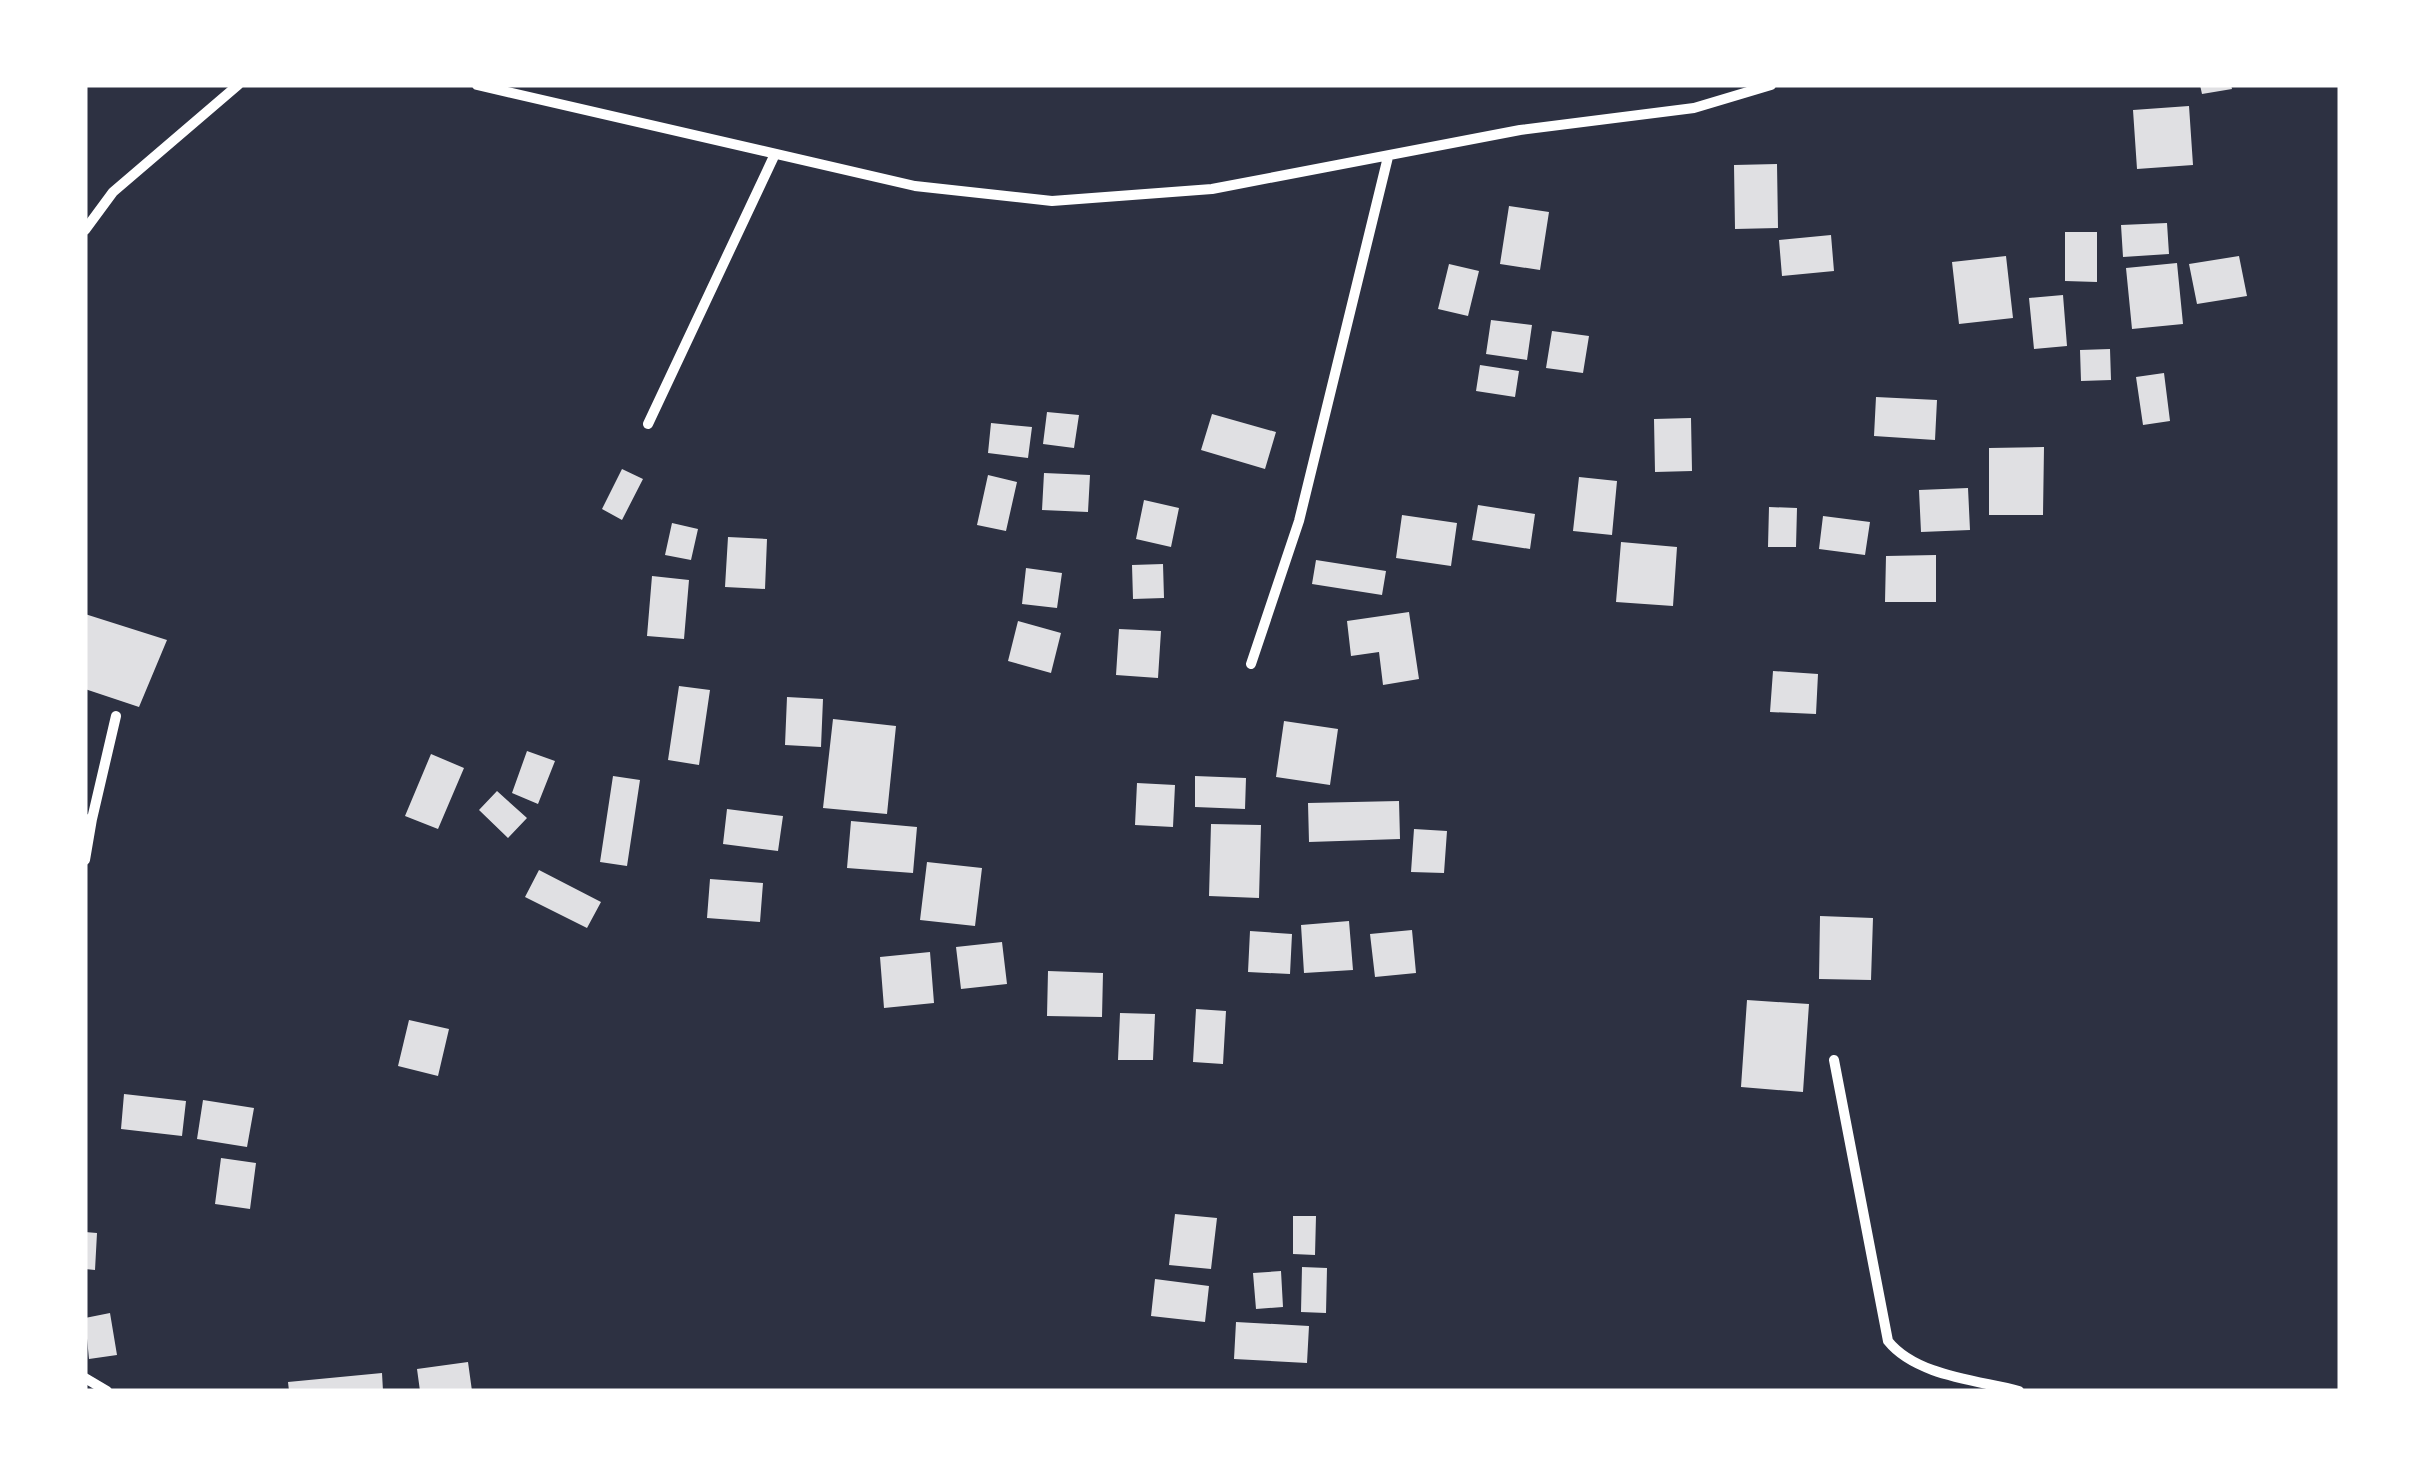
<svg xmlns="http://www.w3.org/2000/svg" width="2425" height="1476" viewBox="0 0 2425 1476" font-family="'Sofia Sans Condensed',sans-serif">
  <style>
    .building { fill: #e0e0e3 }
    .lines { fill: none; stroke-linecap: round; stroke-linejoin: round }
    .minor { stroke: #fff; stroke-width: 10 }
  </style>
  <rect width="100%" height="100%" fill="#2d3142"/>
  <path class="building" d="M 2200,85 L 2231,85 L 2232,89 L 2202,94 Z
    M 2189,106 L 2193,165 L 2137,169 L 2133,110 Z
    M 1777,164 L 1778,228 L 1735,229 L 1734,165 Z
    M 1509,206 L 1549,212 L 1540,270 L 1500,264 Z
    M 2167,223 L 2169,254 L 2123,257 L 2121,225 Z
    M 2065,232 L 2097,232 L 2097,282 L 2065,281 Z
    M 1831,235 L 1834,271 L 1782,276 L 1779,240 Z
    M 2006,256 L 2013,318 L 1959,324 L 1952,262 Z
    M 2239,256 L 2247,296 L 2197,304 L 2189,264 Z
    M 2177,263 L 2183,324 L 2132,329 L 2126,268 Z
    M 1449,264 L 1479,271 L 1468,316 L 1438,309 Z
    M 2063,295 L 2067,346 L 2034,349 L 2029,298 Z
    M 1491,320 L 1532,325 L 1527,360 L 1486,354 Z
    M 1552,331 L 1589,336 L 1583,373 L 1546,368 Z
    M 2110,349 L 2111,380 L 2081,381 L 2080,350 Z
    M 1480,365 L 1519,371 L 1515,397 L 1476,391 Z
    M 2164,373 L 2170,421 L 2143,425 L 2136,377 Z
    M 1876,397 L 1937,400 L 1935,440 L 1874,436 Z
    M 1047,412 L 1079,415 L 1074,448 L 1043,444 Z
    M 1212,414 L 1276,432 L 1265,469 L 1201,450 Z
    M 1691,418 L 1692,471 L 1655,472 L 1654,419 Z
    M 991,423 L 1032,427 L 1028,458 L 988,453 Z
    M 2044,447 L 2043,515 L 1989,515 L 1989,448 Z
    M 622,469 L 643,479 L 622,520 L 602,509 Z
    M 1044,473 L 1090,475 L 1088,512 L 1042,510 Z
    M 988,475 L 1017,482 L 1006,531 L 977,525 Z
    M 1579,477 L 1617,481 L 1612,535 L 1573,531 Z
    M 1968,488 L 1970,530 L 1921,532 L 1919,490 Z
    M 1144,500 L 1179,508 L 1171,547 L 1136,539 Z
    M 1478,505 L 1535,514 L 1530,549 L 1472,540 Z
    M 1769,507 L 1797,508 L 1796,547 L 1768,547 Z
    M 1402,515 L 1457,523 L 1451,566 L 1396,558 Z
    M 1823,516 L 1870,522 L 1865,555 L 1819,549 Z
    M 672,523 L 698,529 L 691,560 L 665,555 Z
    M 728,537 L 767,539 L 765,589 L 725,587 Z
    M 1621,542 L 1677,547 L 1673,606 L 1616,602 Z
    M 1936,555 L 1936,602 L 1885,602 L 1886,556 Z
    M 1316,560 L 1386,571 L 1382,595 L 1312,584 Z
    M 1163,564 L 1164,598 L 1133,599 L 1132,565 Z
    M 1026,568 L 1062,573 L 1057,608 L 1022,604 Z
    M 652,576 L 689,580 L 684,639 L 647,636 Z
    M 1409,612 L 1419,679 L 1383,685 L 1379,652 L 1351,656 L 1347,621 Z
    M 85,614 L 167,640 L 139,707 L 85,689 Z
    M 1018,621 L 1061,633 L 1051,673 L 1008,661 Z
    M 1119,629 L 1161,631 L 1158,678 L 1116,675 Z
    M 1773,671 L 1818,674 L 1816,714 L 1770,712 Z
    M 679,686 L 710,690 L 699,765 L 668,760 Z
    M 787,697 L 823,699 L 821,747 L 785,745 Z
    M 833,719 L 896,726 L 887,814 L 823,808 Z
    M 1284,721 L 1338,729 L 1330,785 L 1276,777 Z
    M 527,751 L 555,761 L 538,804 L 512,793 Z
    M 431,754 L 464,768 L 438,829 L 405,816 Z
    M 613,776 L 640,780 L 627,866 L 600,862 Z
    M 1195,776 L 1246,778 L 1245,809 L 1195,807 Z
    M 1137,783 L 1175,785 L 1173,827 L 1135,825 Z
    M 497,791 L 527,818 L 508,838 L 479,810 Z
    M 1399,801 L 1400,839 L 1309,842 L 1308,803 Z
    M 727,809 L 783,816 L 778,851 L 723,844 Z
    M 851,821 L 917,827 L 913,873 L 847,868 Z
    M 1211,824 L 1261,825 L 1259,898 L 1209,896 Z
    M 1414,829 L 1447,831 L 1444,873 L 1411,872 Z
    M 927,862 L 982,868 L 975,926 L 920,920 Z
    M 539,870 L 601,902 L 587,928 L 525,897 Z
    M 710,879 L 763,883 L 760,922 L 707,918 Z
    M 1820,916 L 1873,918 L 1871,980 L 1819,979 Z
    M 1349,921 L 1353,970 L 1304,973 L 1301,925 Z
    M 1412,930 L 1416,973 L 1375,977 L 1370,934 Z
    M 1250,931 L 1292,934 L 1290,974 L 1248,972 Z
    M 1002,942 L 1007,984 L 961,989 L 956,947 Z
    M 930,952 L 934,1003 L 884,1008 L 880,957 Z
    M 1048,971 L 1103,973 L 1102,1017 L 1047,1016 Z
    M 1747,1000 L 1809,1004 L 1803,1092 L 1741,1087 Z
    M 1196,1009 L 1226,1011 L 1223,1064 L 1193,1062 Z
    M 1120,1013 L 1155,1014 L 1153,1060 L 1118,1060 Z
    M 409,1020 L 449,1029 L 438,1076 L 398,1066 Z
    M 124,1094 L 186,1101 L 182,1136 L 121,1129 Z
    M 203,1100 L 254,1108 L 247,1147 L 197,1139 Z
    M 221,1158 L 256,1163 L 250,1209 L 215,1204 Z
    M 1175,1214 L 1217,1218 L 1211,1269 L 1169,1265 Z
    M 1293,1216 L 1316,1216 L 1315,1255 L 1293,1254 Z
    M 85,1232 L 97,1233 L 95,1270 L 85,1269 Z
    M 1302,1267 L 1327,1268 L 1326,1313 L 1301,1312 Z
    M 1281,1271 L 1283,1307 L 1256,1309 L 1253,1273 Z
    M 1155,1279 L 1209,1286 L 1205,1322 L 1151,1316 Z
    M 110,1313 L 117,1355 L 89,1359 L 85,1318 Z
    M 1236,1322 L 1309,1326 L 1307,1363 L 1234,1359 Z
    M 468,1362 L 472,1391 L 420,1391 L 417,1369 Z
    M 382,1373 L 383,1391 L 289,1391 L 288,1382 Z"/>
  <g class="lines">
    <path class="minor" d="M 477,85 L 915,186 L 1052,201 L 1212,189 L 1520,130 L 1694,108 L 1771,85
      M 85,230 L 113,192 L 238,85
      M 648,424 L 775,154
      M 1251,664 L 1299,521 L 1388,157
      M 92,819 L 116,716
      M 85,860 L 92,819 L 89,819
      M 1834,1060 L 1888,1341 C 1916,1376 1977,1380 2019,1391
      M 85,1378 L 107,1391"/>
  </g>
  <rect width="2425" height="1476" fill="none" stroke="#ffffff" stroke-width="175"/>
</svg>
